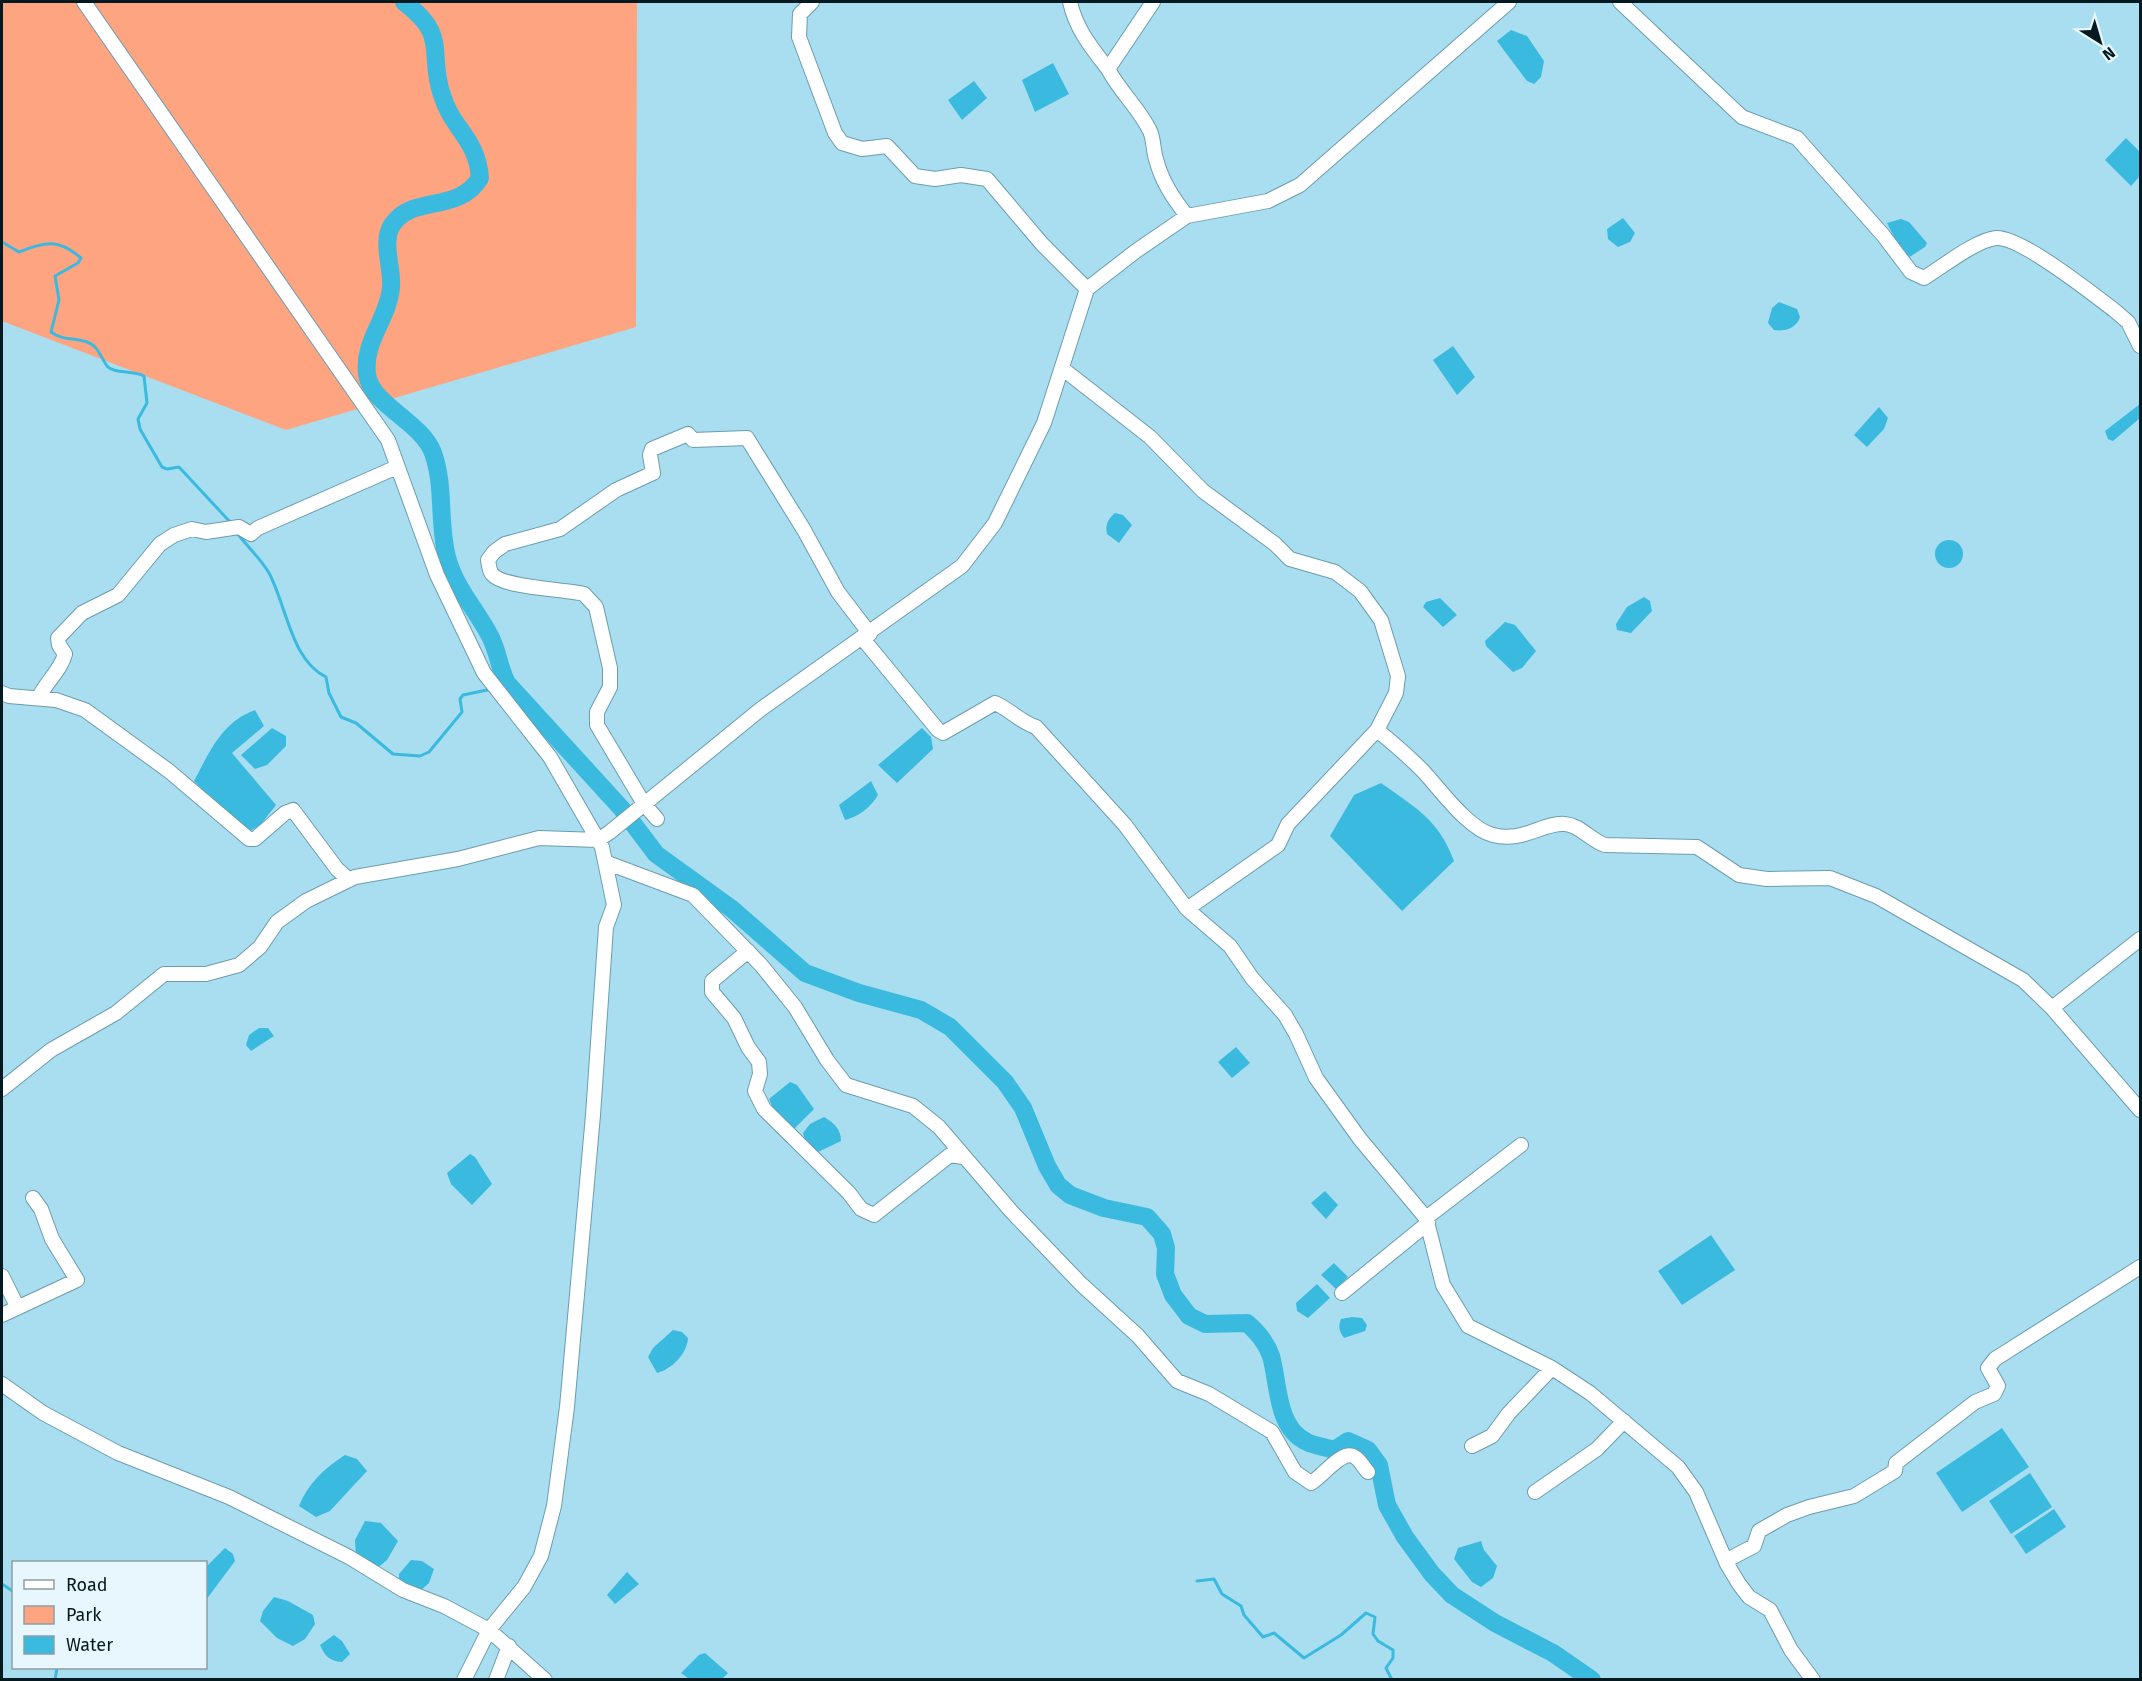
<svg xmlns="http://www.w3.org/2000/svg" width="2142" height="1681" viewBox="0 0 2142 1681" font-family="'Fira Sans',sans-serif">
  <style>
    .green { fill: #fea480 }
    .water { fill: #3bbae0 }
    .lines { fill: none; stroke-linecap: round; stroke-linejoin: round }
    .stream { stroke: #3bbae0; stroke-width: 3 }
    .river { stroke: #3bbae0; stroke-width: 18 }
    .minor-casing { stroke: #6b9daf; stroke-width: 16 }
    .minor { stroke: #fff; stroke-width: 14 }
  </style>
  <rect width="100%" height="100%" fill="#a9ddf0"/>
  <path class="green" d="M 2,2 L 637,2 L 636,327 L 286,430 L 2,321 Z"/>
  <path class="water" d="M 1511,30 L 1527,36 L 1544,61 L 1541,77 L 1534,84 L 1527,81 L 1497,41 Z
    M 1053,63 L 1069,94 L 1035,112 L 1022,80 Z
    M 974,81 L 987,98 L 962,120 L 948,100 Z
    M 2126,138 L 2140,152 L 2140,176 L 2131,186 L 2105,160 Z
    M 1623,218 L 1635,233 L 1630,242 L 1618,247 L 1608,239 L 1607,229 Z
    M 1901,219 L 1909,222 L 1927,243 L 1925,247 L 1908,258 L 1901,251 L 1887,223 Z
    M 1779,302 L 1797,309 L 1800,317 C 1797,328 1784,332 1774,330 L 1768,323 L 1772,308 Z
    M 1453,346 L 1475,377 L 1457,395 L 1433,360 Z
    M 2140,404 L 2140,418 L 2113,441 L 2108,439 L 2105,431 Z
    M 1879,407 L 1888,418 L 1884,429 L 1867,447 L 1854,435 Z
    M 1115,513 L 1123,515 L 1132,525 L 1119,543 L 1107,534 C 1105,525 1108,519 1115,513 Z
    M1935 554a14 14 0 1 1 28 0a14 14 0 1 1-28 0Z
    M 1644,597 L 1650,601 L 1652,611 L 1631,633 L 1617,630 L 1616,624 L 1627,607 Z
    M 1440,598 L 1457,615 L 1443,627 L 1423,607 L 1426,602 Z
    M 1505,622 L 1515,625 L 1536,651 L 1522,668 L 1513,672 L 1486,646 L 1485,641 Z
    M 255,710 L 264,726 L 232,753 L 276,805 L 261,824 L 246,834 L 194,781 C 210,751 222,722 255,710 Z
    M 272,728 L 286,736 L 286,746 L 267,765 L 255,769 L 241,755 Z
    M 922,728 L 931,737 L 933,749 L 897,783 L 878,765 Z
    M 871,781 L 878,795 C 871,807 858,817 845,820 L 839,805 Z
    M 1381,783 C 1416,808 1439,820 1454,861 L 1402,911 L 1330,836 L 1354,795 Z
    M 259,1028 L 268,1028 L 274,1036 L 251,1051 L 246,1045 L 249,1035 Z
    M 1236,1047 L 1250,1063 L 1232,1078 L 1218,1062 Z
    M 790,1082 L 797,1085 L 814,1109 L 794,1129 C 782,1122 774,1112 769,1099 Z
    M 824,1117 C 834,1123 841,1129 841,1141 L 816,1153 L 806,1144 L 803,1133 L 810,1124 Z
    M 470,1154 L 475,1157 L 492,1184 L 472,1205 L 451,1184 L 447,1173 Z
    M 1325,1191 L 1338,1205 L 1326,1219 L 1311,1203 Z
    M 1711,1235 L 1735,1270 L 1682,1305 L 1658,1271 Z
    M 1334,1263 L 1348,1277 L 1336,1289 L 1321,1275 Z
    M 1317,1284 L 1330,1298 L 1308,1318 L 1297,1311 L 1296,1303 Z
    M 1352,1317 L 1362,1318 L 1367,1325 L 1365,1331 L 1344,1338 C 1339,1331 1338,1327 1341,1319 Z
    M 673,1330 L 682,1332 L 688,1338 C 687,1354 672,1369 657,1373 L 648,1357 L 653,1348 Z
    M 2002,1428 L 2029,1467 L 1962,1512 L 1936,1473 Z
    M 345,1455 L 357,1459 L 367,1471 L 330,1511 L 316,1517 L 299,1506 C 308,1483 325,1468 345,1455 Z
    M 2030,1473 L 2052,1507 L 2011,1534 L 1989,1501 Z
    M 2054,1509 L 2066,1527 L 2026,1554 L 2014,1536 Z
    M 365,1521 L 381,1523 L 398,1541 L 387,1560 L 375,1570 L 356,1558 L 355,1540 Z
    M 1481,1541 L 1484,1550 L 1497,1566 L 1493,1578 L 1481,1587 L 1472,1582 L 1454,1559 L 1458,1548 Z
    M 225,1548 L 233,1554 L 235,1561 L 206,1600 L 206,1567 Z
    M 411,1560 L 422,1561 L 434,1569 L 429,1583 L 419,1592 L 399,1581 L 399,1574 Z
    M 627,1572 L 639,1584 L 615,1604 L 607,1595 Z
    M 274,1597 L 288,1601 L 313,1615 L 315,1624 L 305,1639 L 293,1646 L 277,1638 L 260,1621 L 263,1611 Z
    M 334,1635 L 342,1641 L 350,1654 L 342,1662 C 329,1661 325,1656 320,1645 Z
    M 705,1653 L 728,1673 L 722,1679 L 689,1679 L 681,1673 L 699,1655 Z"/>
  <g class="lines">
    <path class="stream" d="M 2,242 L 19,252 C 46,242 58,238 81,258 L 78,263 L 55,276 L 59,300 L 51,332 C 63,341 73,337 87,342 C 99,346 101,359 108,367 C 115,374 133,370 144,376 L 147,403 L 138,419 L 140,429 L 162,467 L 167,469 L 179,467 L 231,523
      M 237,533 C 247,546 261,559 269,573 C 287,607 291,660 326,677 L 329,693 L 341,717 L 356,723 L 393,754 L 420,756 L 429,752 L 462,712 L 460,699 L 463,695 L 492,689
      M 1197,1581 L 1214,1579 L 1222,1594 L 1241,1606 L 1244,1615 L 1263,1637 L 1274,1633 L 1304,1658 L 1341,1635 L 1366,1613 L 1375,1617 L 1373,1634 L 1378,1641 L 1393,1650 L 1393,1658 L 1386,1668 L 1392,1680
      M 2,1584 L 14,1592
      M 55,1680 L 57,1668"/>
    <path class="river" d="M 404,2 C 450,37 427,51 442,95 C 452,129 477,138 480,178 C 458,214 412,194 392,225 C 381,242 393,269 391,288 C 388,319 363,341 367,374 C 371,405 421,421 433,453 C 445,486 438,523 447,557 C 455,588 476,609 490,636 C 498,651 499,668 507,683 L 622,809 L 656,854 L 732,909 L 805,973 L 859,993 L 921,1010 L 950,1027 L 1005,1082 L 1023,1108 L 1047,1166 L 1058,1185 L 1070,1195 L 1104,1208 L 1147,1217 L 1162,1234 L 1166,1248 L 1165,1274 L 1173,1295 L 1189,1316 L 1205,1324 L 1247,1323 C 1258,1333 1266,1342 1271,1356 C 1279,1384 1276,1428 1307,1442 C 1315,1446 1326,1447 1334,1450 L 1348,1441 L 1368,1450 L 1379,1465 L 1387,1505 L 1405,1537 L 1432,1574 L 1452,1595 L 1495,1623 L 1553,1653 L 1592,1680"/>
    <g class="minor-casing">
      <path id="minor" d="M 84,2 L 388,440 L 437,575 L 484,673 L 550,757 L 602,847 L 614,905 L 606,927 L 593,1115 L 567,1407 L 554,1506 L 541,1556 L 524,1587 L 489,1630 L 464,1680
        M 812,2 L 800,14 L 799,37 L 835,133 L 842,143 L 862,149 L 887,146 L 915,176 L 935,179 L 961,175 L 987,179 L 1042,244 L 1087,289
        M 1070,2 C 1076,29 1091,47 1108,69
        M 1153,2 L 1108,69 C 1120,92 1139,108 1150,131 C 1154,140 1153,150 1156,159 C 1162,182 1173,198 1187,216
        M 1620,2 L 1742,117 L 1797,138 L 1883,235 L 1911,272 L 1924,278 C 1942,267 1976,240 1996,238 C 2020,236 2093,294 2114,310 L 2128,322 L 2140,346
        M 1063,369 L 1150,437 L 1203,491 L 1275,544 L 1290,559 L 1335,572 L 1360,591 L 1381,620 L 1398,676 L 1396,693 L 1377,730 C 1393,743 1408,756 1422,770 C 1440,789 1468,829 1493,835 C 1523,843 1543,822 1565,824 C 1580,825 1590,840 1605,845 L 1697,847 L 1739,875 L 1767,879 L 1830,878 L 1876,896 L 2023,980 L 2052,1008 L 2140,1110
        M 863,639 L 938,730 L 943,733 L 995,703 C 1011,710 1020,722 1036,727 L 1125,825 L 1187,909
        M 2,693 L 9,696 L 56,700 L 85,710 L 169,771 L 249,839 L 255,839 L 285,813 L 293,810 L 337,869 L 349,880
        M 39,697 C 46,682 61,670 65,654 L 59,645 L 58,638 L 82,613 L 118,595 L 160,544 L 174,535 L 192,529 L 206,532 L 239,527 L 251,534 L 258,528 L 397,467
        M 1377,730 L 1288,824 L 1278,845 L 1187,909 L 1230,946 L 1252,978 L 1285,1015 L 1296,1034 L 1316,1078 L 1360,1139 L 1426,1218 L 1443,1285 L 1468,1326 L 1552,1368 L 1590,1393 L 1678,1467 L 1696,1492 L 1727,1564 L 1739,1584 L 1749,1597 L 1770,1610 L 1791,1650 L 1813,1680
        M 657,819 L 644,804 L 597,725 L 597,712 L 610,687 L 610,668 L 596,607 L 584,594 C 564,589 503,588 492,574 C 489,570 489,565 488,560 L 494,552 L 505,544 L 560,529 L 616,490 L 653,473 L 650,455 L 652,449 L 688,434 L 693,440 L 747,438 L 804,530 L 838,592 L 870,634
        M 605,862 L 693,895 L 761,965 L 795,1007 L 827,1060 L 846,1085 L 913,1106 L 939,1127 L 1011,1211 L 1081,1284 L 1138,1336 L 1177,1381 L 1209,1394 L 1272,1432 L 1295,1472 L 1311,1483 C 1322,1477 1343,1448 1355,1457 C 1360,1460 1364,1468 1368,1472
        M 748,951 L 712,981 L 712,992 L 734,1018 L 748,1047 L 759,1062 L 760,1074 L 755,1091 L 764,1109 L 849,1193 L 861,1209 L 874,1215 L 950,1155 L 963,1157
        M 2052,1008 L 2140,939
        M 2,1089 L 51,1050 L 116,1013 L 164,974 L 206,974 L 239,965 L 260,947 L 277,922 L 306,901 L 355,877 L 458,859 L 539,838 L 598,840 L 610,832 L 761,709 L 962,566 L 995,523 L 1044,423 L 1087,289 L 1136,251 L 1187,216 L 1268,201 L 1300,185 L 1509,2
        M 1426,1218 L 1521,1145
        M 2,1276 L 17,1306
        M 1342,1293 L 1428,1223
        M 2,1315 L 77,1280 L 52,1239 L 41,1209 L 33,1198
        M 2,1384 L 43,1413 L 118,1453 L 229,1497 L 349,1557 L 403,1590 L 444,1606 L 489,1630 L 545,1680
        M 1472,1446 L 1492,1436 L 1509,1413 L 1552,1368
        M 1535,1492 L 1597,1449 L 1624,1421
        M 1724,1557 L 1731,1558 L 1754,1546 L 1759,1531 L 1787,1515 L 1809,1507 L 1854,1496 L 1895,1471 L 1896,1463 L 1975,1402 L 1994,1394 L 1998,1386 L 1988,1368 L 1995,1359 L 2140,1267
        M 496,1680 L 509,1646"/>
    </g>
    <use href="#minor" class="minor"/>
  </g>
  <rect width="2142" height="1681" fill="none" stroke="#051920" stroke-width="6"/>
  <rect x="12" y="1561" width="195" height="108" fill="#e8f7fd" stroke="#8d9ea5" stroke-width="1.5"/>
  <rect x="24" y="1580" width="30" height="9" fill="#ffffff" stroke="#8d9ea5" stroke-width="1.5"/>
  <text x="66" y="1591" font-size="18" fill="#051920">Road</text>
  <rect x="24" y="1606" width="30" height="18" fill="#fea480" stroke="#8d9ea5" stroke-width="1.5"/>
  <text x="66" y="1621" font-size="18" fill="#051920">Park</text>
  <rect x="24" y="1636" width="30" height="18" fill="#3bbae0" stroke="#8d9ea5" stroke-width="1.5"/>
  <text x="66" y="1651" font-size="18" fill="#051920">Water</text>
  <g transform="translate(2100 42) rotate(143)" stroke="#e8f7fd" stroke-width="4.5" paint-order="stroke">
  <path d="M0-4.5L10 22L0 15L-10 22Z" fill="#051920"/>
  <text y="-9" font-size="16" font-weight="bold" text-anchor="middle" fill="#051920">N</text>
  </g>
</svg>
